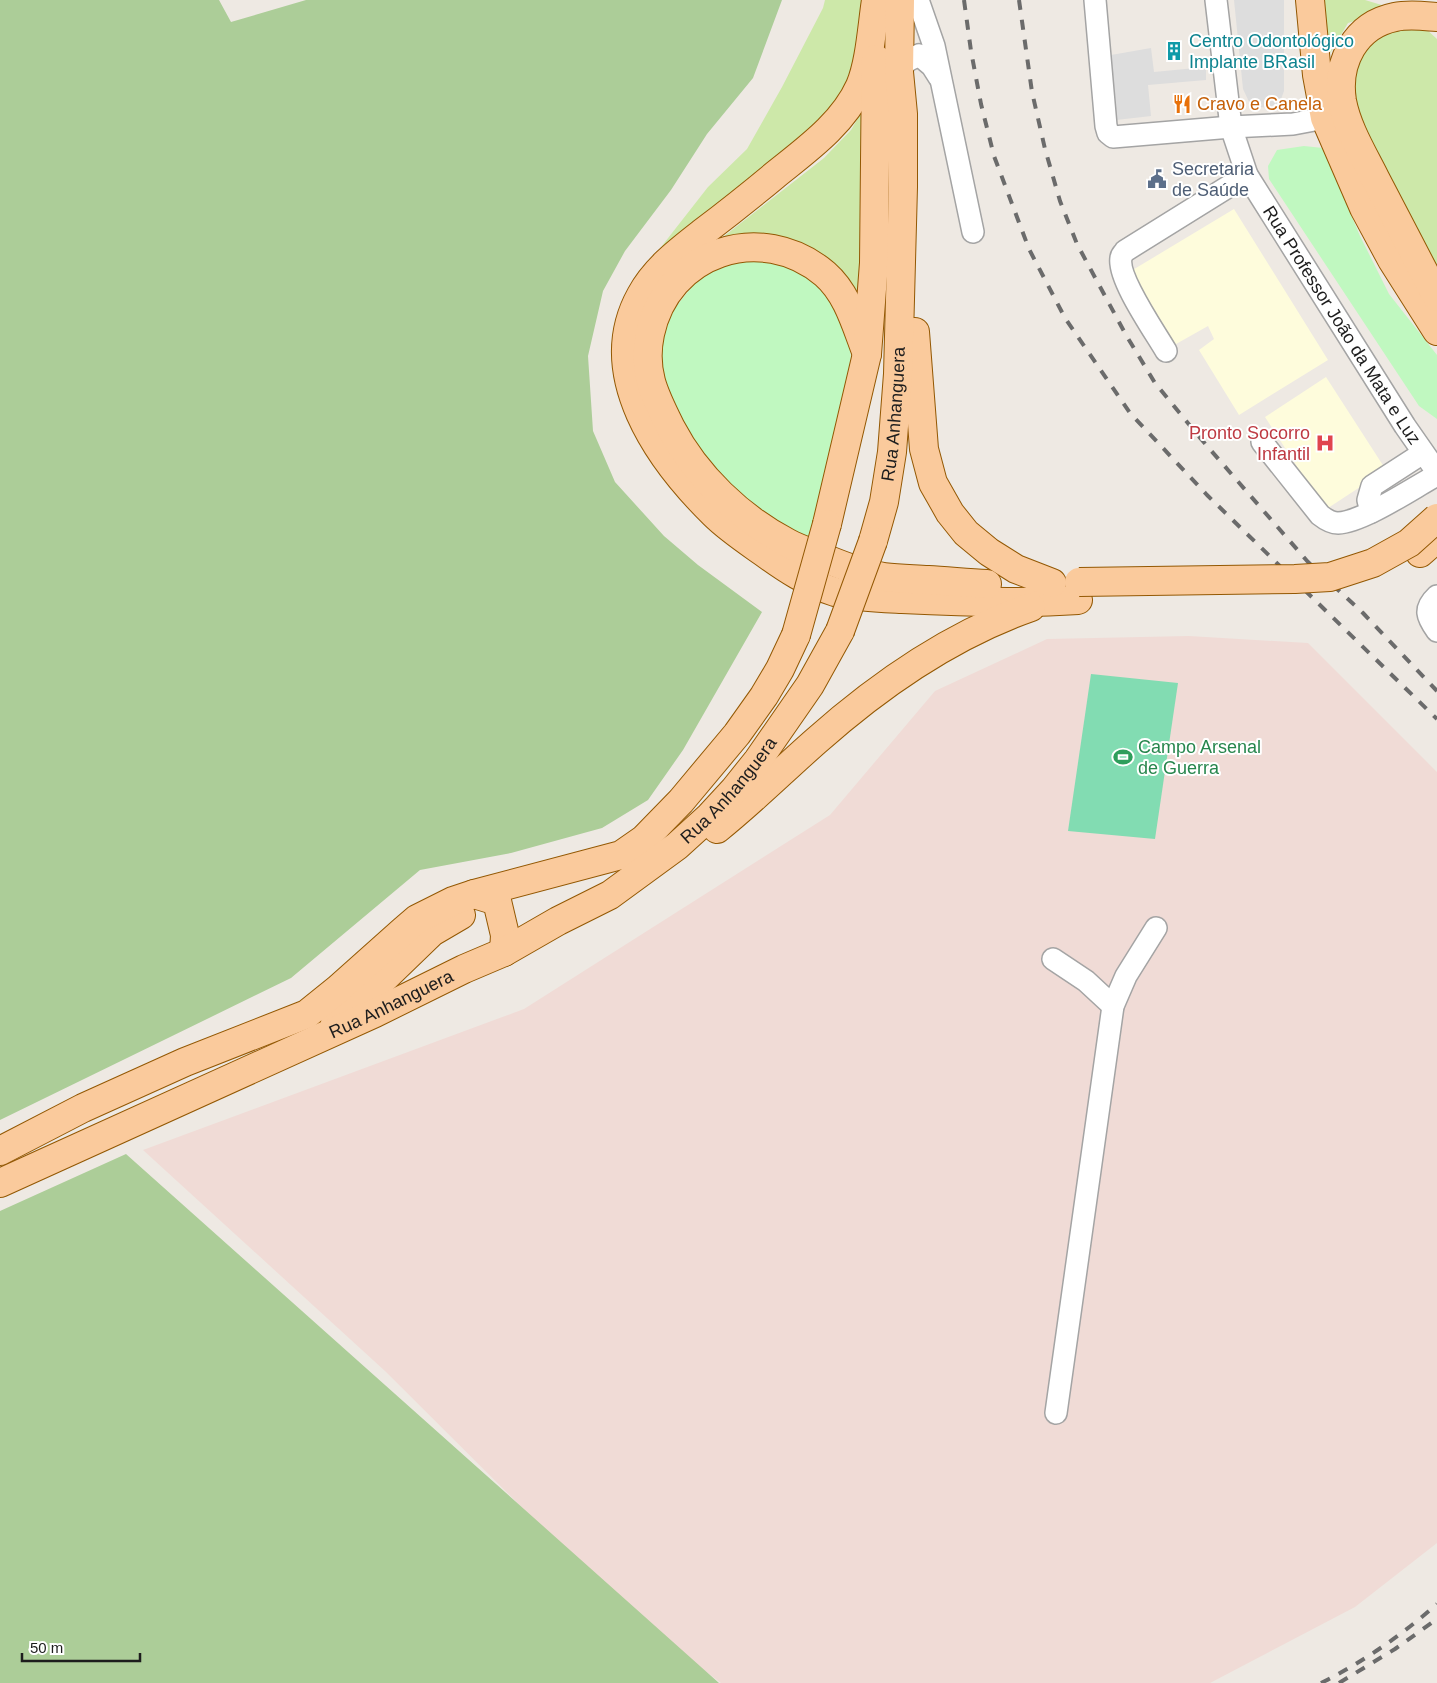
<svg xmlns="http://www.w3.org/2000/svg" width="1437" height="1683" viewBox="0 0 1437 1683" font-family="Arial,sans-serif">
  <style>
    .education { fill: #fefcdc }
    .military { fill: #f0dbd6 }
    .grass { fill: #cde8a9 }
    .forest { fill: #accd98 }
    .park { fill: #c0f8c0 }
    .pitch { fill: #82dcb2 }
    .parking { fill: #ddd }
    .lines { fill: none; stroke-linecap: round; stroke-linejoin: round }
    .minor-casing { stroke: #a4a4a4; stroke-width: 24 }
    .major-casing { stroke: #935803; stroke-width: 30 }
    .minor { stroke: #fff; stroke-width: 21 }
    .major { stroke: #faca9c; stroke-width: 28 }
    .rail { stroke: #6b6b6b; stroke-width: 4; stroke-dasharray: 10 10; stroke-linecap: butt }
    .major-bridge-casing { stroke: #935803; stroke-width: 30; stroke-linecap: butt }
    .major-bridge { stroke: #faca9c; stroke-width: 28 }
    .labels { text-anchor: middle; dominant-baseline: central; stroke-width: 4; stroke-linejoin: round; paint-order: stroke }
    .culture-label { font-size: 18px; fill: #0d838f; stroke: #fff; text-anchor: start }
    .food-label { font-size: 18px; fill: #c56008; stroke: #fff; text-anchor: start }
    .service-label { font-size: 18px; fill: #4e5e75; stroke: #fff; text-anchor: start }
    .street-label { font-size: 18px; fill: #1d1d1d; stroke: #fff }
    .health-label { font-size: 18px; fill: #be3a42; stroke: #fff; text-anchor: end }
    .leisure-label { font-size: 18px; fill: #27864d; stroke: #fff; text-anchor: start }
  </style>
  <rect width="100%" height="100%" fill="#eee9e3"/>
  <path class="education" d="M 1234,209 L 1328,360 L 1239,415 L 1199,350 L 1214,339 L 1208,326 L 1169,348 L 1126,274 Z
    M 1326,377 L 1386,470 L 1325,510 L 1265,417 Z"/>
  <path class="military" d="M 1189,636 L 1308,643 L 1437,772 L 1437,1543 L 1355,1607 L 1210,1683 L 721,1683 L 625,1610 L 385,1371 L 143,1150 L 524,1009 L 830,815 L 935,691 L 1047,639 Z"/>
  <path class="grass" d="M 825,0 L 864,0 L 862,56 L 835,114 L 647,265 L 708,187 L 747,149 L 782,87 L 823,8 Z
    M 1316,0 L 1365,0 L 1395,9 L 1348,23 L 1329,55 L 1329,113 Z
    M 1384,28 L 1425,28 L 1437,39 L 1437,286 L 1347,89 L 1351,60 Z
    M 865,106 L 865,292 L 859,297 L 851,282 L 836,266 L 696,258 L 824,158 L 851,130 Z"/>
  <path class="forest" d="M 0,0 L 219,0 L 231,22 L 306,0 L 782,0 L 753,78 L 707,134 L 671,190 L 625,251 L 603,291 L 588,356 L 593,431 L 615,482 L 664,536 L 698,565 L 762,612 L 683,750 L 648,800 L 602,828 L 511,853 L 420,870 L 291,978 L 0,1120 Z
    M 126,1154 L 719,1683 L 0,1683 L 0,1211 Z"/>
  <path class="park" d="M 1304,146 L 1323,148 L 1360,236 L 1389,294 L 1437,355 L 1437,419 L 1419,406 L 1269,179 L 1268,166 L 1277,150 Z
    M 749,261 L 774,261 L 806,275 L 832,299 L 850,333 L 851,370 L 808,544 L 788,536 L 705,466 L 658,380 L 661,338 L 674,309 L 698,279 L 720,266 Z"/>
  <path class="pitch" d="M 1091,674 L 1178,683 L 1155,839 L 1068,831 Z"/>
  <path class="parking" d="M 1234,0 L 1284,0 L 1284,91 L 1280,102 L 1268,108 L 1251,106 L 1243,89 Z
    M 1151,48 L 1154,72 L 1206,67 L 1206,80 L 1148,85 L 1151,116 L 1116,120 L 1111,55 Z"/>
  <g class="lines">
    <g class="minor-casing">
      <g id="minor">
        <path d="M 918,0 L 934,46 L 973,232"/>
        <path d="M 1095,0 L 1106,126 L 1108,133 L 1113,137 L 1231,127 L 1293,124 L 1325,118"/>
        <path id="s1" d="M 1216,0 L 1231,127 L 1247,175 L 1405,426 L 1437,472"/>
        <path d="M 899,72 L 907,61 L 919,55 L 932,66 L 939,77"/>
        <path d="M 1166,351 C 1155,332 1117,278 1121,258 C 1121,255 1124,253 1125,251 L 1247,175"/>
        <path d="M 1262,442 L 1320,515 C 1325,519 1331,523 1338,523 C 1363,522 1413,488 1437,475"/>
        <path d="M 1371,512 L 1368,500 L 1372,486 L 1423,453"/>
        <path d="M 1437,596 C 1423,609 1427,617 1437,631"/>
        <path d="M 1053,959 L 1086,981 L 1113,1006"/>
        <path d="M 1056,1413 L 1113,1006 L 1126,976 L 1156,928"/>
      </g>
    </g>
    <g class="major-casing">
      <g id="major">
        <path d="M 876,0 C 872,26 870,63 860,86 C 843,124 806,150 775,175 C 751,195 727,214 702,233 C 679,251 655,269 641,295 C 597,374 659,460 714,514 C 728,528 746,540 763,552 C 785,568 809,584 835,592 C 853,597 882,598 902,599 C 960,602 1019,604 1078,600"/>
        <path d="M 1310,0 L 1317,75 L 1325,118 L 1364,208 L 1392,260 L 1437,331"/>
        <path d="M 1437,17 C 1423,16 1409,14 1395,17 C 1355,25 1336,63 1342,101 C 1347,128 1363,154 1375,178 C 1396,218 1416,257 1437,297"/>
        <path d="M 915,332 L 924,449 L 933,483 L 950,513 L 966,533 L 989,552 L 1016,569 L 1052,583"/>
        <path d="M 867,354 C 856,326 848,294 825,274 C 761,220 667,252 650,334 C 642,372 655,396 671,428 C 696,476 740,518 788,543 C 799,549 812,553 824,558 C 843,566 864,574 884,577 C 899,579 914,579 928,580 C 947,581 967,583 987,584"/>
        <path d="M 827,524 L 867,354 L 874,263 L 876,59"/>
        <path id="s2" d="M 873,541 L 884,502 L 892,452 L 898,374 L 903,187 L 903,114 L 899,72 L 900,0"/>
        <path d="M 1420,553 L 1437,538"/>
        <path d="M 717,829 C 752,801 783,770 816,741 C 879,685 951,635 1031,607"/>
        <path d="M 474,894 L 497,901 L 505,935 L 504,952"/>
        <path d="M 335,1023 L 345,1016 L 432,932 L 461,915"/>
        <path d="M 0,1151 L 83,1108 L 185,1062 L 307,1014 L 338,989 L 403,931 L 417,919 L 453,901 L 474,894 L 621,855 L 644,839 L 681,801 L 737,734 L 764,696 L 780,669 L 796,635"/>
        <path id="s3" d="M 0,1183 L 375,1013 L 464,969 L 504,952 L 558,921 L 610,895 L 677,846 L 710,816 L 734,790 L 758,760 L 810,685 L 840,631"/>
      </g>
    </g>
    <use href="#minor" class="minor"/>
    <use href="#major" class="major"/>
    <path class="rail" d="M 964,0 L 971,51 L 981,104 L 994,156 L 1029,249 L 1065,318 L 1130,413 L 1207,495 L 1437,719
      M 1019,0 L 1032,92 L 1045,149 L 1060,201 L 1077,244 L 1126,335 L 1155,383 L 1201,439 L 1308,562 L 1363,613 L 1437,691
      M 1321,1683 C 1363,1662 1402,1635 1437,1604
      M 1339,1683 L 1395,1649 L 1437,1619"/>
    <g class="major-bridge-casing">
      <path id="major-bridge" d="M 1079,582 L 1295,579 L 1330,577 L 1373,563 L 1409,543 L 1437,518
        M 840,631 L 873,541
        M 796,635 L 827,524"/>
    </g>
    <use href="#major-bridge" class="major-bridge"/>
  </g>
  <defs>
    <g id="building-bare" transform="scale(1.5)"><path d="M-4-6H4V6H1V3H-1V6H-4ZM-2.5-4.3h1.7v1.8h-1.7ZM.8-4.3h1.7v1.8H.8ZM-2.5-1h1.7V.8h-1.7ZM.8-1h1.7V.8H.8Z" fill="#0f9aa8" stroke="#fff" stroke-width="2.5" paint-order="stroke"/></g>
    <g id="restaurant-bare" transform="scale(1.5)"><path d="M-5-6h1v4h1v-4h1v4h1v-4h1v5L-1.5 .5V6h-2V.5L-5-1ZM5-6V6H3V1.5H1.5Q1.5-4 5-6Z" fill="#e8710a" stroke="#fff" stroke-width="2.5" paint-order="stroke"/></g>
    <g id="civic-bare" transform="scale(1.5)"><path d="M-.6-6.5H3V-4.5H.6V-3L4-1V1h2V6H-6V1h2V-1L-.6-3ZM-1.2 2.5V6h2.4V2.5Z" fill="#5c6f8a" stroke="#fff" stroke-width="2.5" paint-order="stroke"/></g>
    <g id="hospital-bare" transform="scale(1.5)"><path d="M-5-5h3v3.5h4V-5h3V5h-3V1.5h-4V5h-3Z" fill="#e0444e" stroke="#fff" stroke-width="2.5" paint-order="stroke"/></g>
    <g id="stadium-bare" transform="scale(1.5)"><path d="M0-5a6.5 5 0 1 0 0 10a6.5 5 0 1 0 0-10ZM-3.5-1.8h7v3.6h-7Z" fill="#2e9e5b" stroke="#fff" stroke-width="2.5" paint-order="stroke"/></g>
  </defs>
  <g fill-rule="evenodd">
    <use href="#building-bare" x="1174" y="51"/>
    <use href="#restaurant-bare" x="1182" y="104"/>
    <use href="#civic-bare" x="1157" y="179"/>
    <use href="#hospital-bare" x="1325" y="443"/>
    <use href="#stadium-bare" x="1123" y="757"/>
  </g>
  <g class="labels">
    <g class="culture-label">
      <text x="1189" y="41">Centro Odontológico<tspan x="1189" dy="21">Implante BRasil</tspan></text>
    </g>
    <g class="food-label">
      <text x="1197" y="104">Cravo e Canela</text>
    </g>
    <g class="service-label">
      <text x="1172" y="169">Secretaria<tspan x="1172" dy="21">de Saúde</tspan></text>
    </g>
    <g class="street-label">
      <text stroke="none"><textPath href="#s1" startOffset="356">Rua Professor João da Mata e Luz</textPath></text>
      <text stroke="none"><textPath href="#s2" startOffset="129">Rua Anhanguera</textPath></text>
      <text stroke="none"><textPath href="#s3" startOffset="834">Rua Anhanguera</textPath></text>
      <text stroke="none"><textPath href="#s3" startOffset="430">Rua Anhanguera</textPath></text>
    </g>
    <g class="health-label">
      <text x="1310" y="433">Pronto Socorro<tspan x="1310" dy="21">Infantil</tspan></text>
    </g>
    <g class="leisure-label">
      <text x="1138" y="747">Campo Arsenal<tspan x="1138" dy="21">de Guerra</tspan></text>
    </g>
  </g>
  <path d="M22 1653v8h118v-8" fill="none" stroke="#1d1d1d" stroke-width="2.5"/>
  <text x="30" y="1653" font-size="15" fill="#1d1d1d" stroke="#ffffff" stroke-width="4" paint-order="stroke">50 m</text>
</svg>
